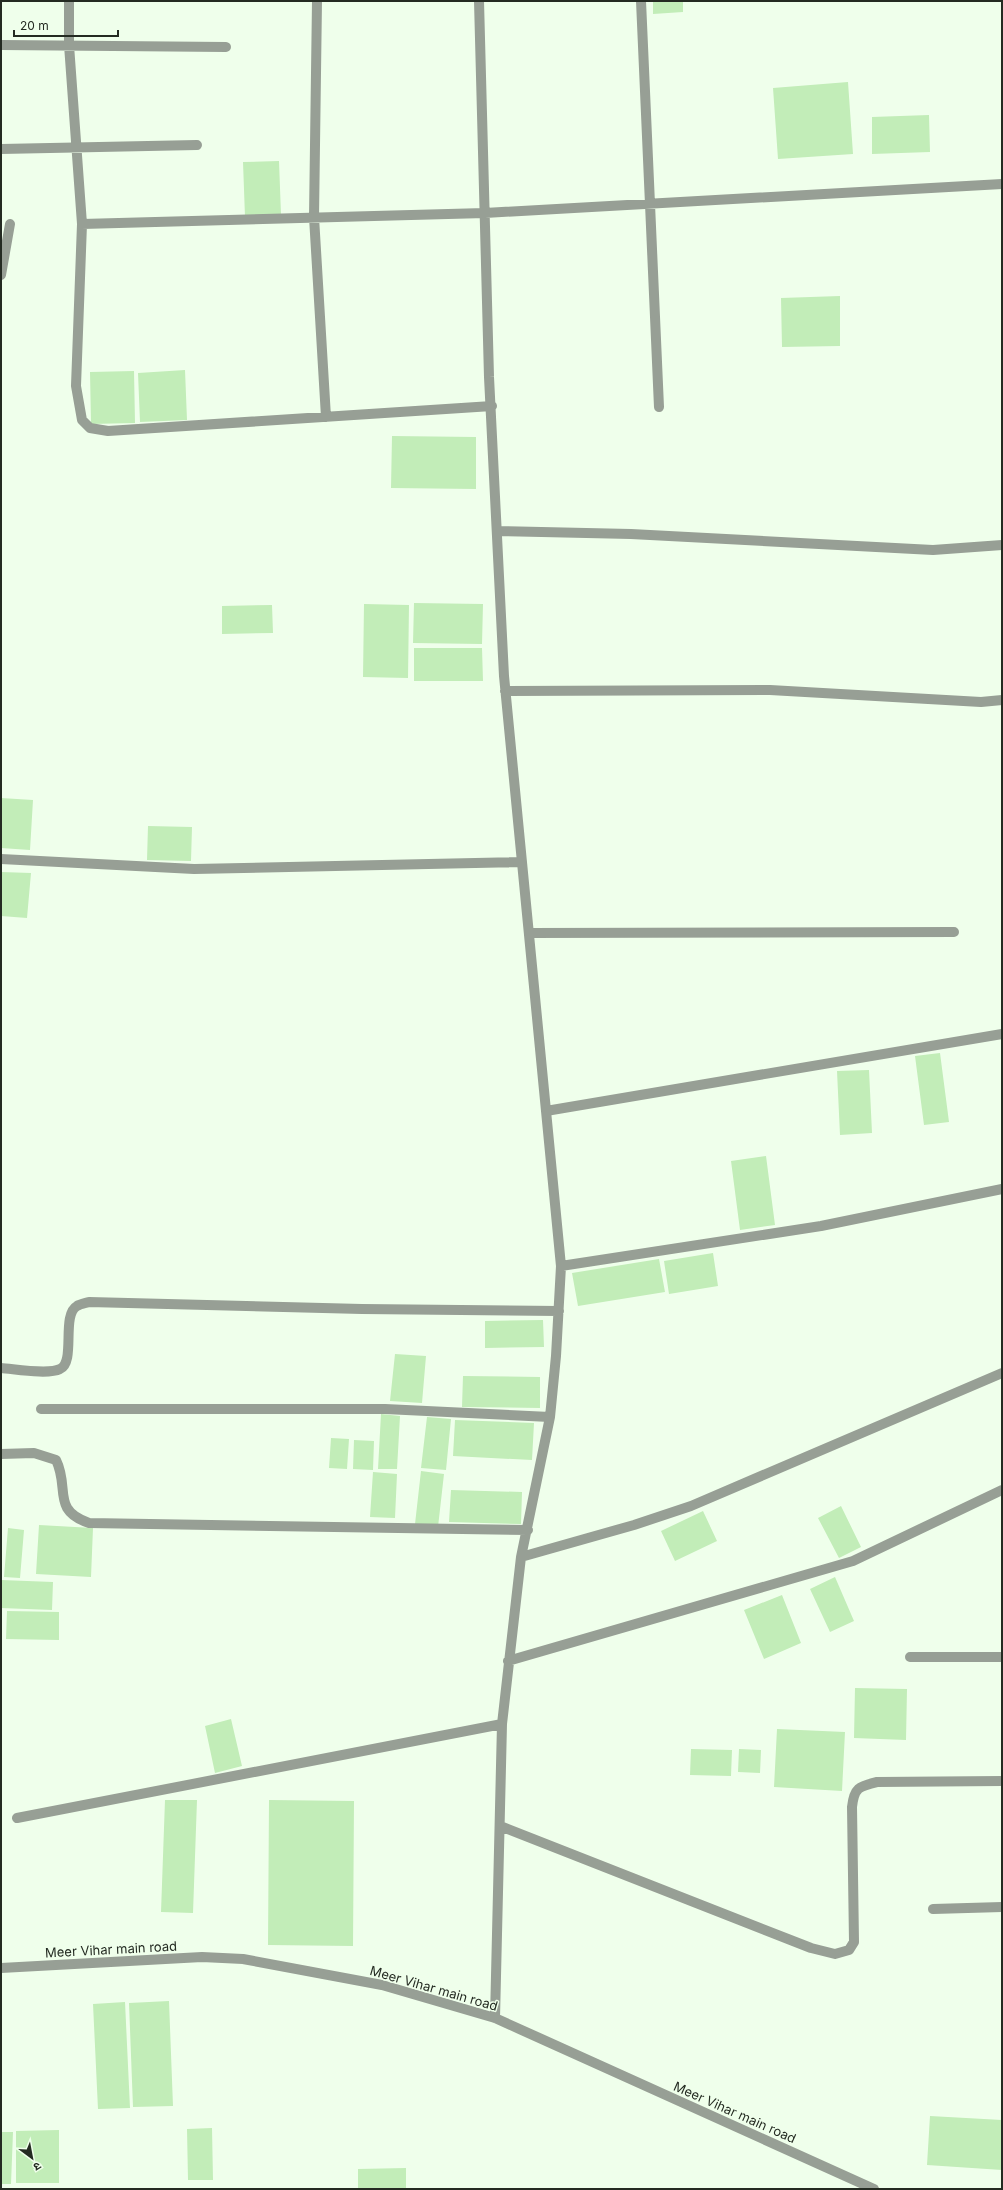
<svg xmlns="http://www.w3.org/2000/svg" width="1003" height="2190" viewBox="0 0 1003 2190" font-family="Inter,'Noto Sans Devanagari',sans-serif">
  <style>
    .building { fill: #c2edb8 }
    .lines { fill: none; stroke-linecap: round; stroke-linejoin: round }
    .minor { stroke: #979f95; stroke-width: 10 }
    .labels { text-anchor: middle; dominant-baseline: central; stroke-width: 3; stroke-linejoin: round; paint-order: stroke }
    .street-label { font-size: 13px; fill: #242b22; stroke: #efffeb }
  </style>
  <rect width="100%" height="100%" fill="#efffeb"/>
  <path class="building" d="M 653,1 L 683,1 L 683,12 L 653,14 Z
    M 848,82 L 853,154 L 778,159 L 773,88 Z
    M 929,115 L 930,152 L 872,154 L 872,117 Z
    M 279,161 L 281,215 L 245,217 L 243,162 Z
    M 840,296 L 840,346 L 782,347 L 781,298 Z
    M 185,370 L 187,420 L 140,422 L 138,373 Z
    M 134,371 L 135,423 L 91,424 L 90,372 Z
    M 392,436 L 476,437 L 476,489 L 391,488 Z
    M 414,603 L 483,604 L 482,644 L 413,643 Z
    M 364,604 L 409,605 L 408,678 L 363,677 Z
    M 272,605 L 273,633 L 222,634 L 222,606 Z
    M 414,648 L 482,648 L 483,681 L 414,681 Z
    M 1,798 L 33,800 L 30,850 L 1,848 Z
    M 148,826 L 192,827 L 191,861 L 147,860 Z
    M 1,872 L 31,873 L 27,918 L 1,916 Z
    M 940,1053 L 949,1122 L 924,1125 L 915,1056 Z
    M 869,1070 L 872,1133 L 840,1135 L 837,1071 Z
    M 766,1156 L 775,1225 L 740,1230 L 731,1161 Z
    M 713,1253 L 718,1286 L 669,1294 L 664,1261 Z
    M 659,1259 L 665,1292 L 578,1306 L 572,1273 Z
    M 543,1320 L 544,1347 L 485,1348 L 485,1321 Z
    M 395,1354 L 426,1356 L 422,1403 L 390,1401 Z
    M 463,1376 L 540,1377 L 540,1408 L 462,1407 Z
    M 381,1414 L 400,1416 L 397,1469 L 378,1469 Z
    M 427,1417 L 451,1419 L 446,1470 L 421,1468 Z
    M 455,1420 L 534,1423 L 532,1460 L 453,1456 Z
    M 331,1438 L 349,1439 L 347,1469 L 329,1468 Z
    M 354,1440 L 374,1441 L 373,1470 L 353,1469 Z
    M 421,1471 L 444,1474 L 438,1527 L 415,1524 Z
    M 373,1472 L 397,1474 L 395,1518 L 370,1517 Z
    M 451,1490 L 522,1492 L 521,1524 L 449,1522 Z
    M 841,1506 L 861,1547 L 839,1558 L 818,1518 Z
    M 703,1511 L 717,1541 L 675,1561 L 661,1531 Z
    M 39,1525 L 93,1528 L 91,1577 L 36,1574 Z
    M 8,1528 L 24,1530 L 20,1578 L 4,1577 Z
    M 835,1577 L 854,1621 L 830,1632 L 810,1589 Z
    M 1,1580 L 53,1582 L 52,1610 L 1,1608 Z
    M 782,1595 L 801,1643 L 764,1659 L 744,1610 Z
    M 7,1611 L 59,1612 L 59,1640 L 6,1639 Z
    M 855,1688 L 907,1689 L 906,1740 L 854,1738 Z
    M 231,1719 L 242,1766 L 215,1773 L 205,1726 Z
    M 777,1729 L 845,1732 L 842,1791 L 774,1787 Z
    M 691,1749 L 732,1750 L 731,1776 L 690,1775 Z
    M 739,1749 L 761,1750 L 760,1773 L 738,1772 Z
    M 165,1800 L 197,1800 L 193,1913 L 161,1912 Z
    M 269,1800 L 354,1801 L 353,1946 L 268,1945 Z
    M 169,2001 L 173,2106 L 133,2107 L 129,2003 Z
    M 125,2002 L 130,2108 L 98,2109 L 93,2004 Z
    M 930,2116 L 1002,2120 L 1002,2170 L 927,2165 Z
    M 212,2128 L 213,2180 L 188,2180 L 187,2129 Z
    M 59,2130 L 59,2183 L 16,2183 L 16,2131 Z
    M 1,2132 L 13,2132 L 11,2184 L 1,2184 Z
    M 406,2168 L 406,2189 L 358,2189 L 358,2169 Z"/>
  <g class="lines">
    <path class="minor" d="M 69,1 L 69,45 L 82,224 L 76,386 L 82,420 L 90,428 L 108,431 L 492,406
      M 317,1 L 314,217 L 326,417
      M 479,1 L 489,377 L 504,676 L 561,1266 L 556,1356 L 550,1417 L 521,1557 L 502,1724 L 495,2018
      M 641,1 L 659,407
      M 1,45 L 226,47
      M 1,149 L 197,145
      M 82,224 L 485,213 L 1002,184
      M 1,275 L 10,224
      M 497,531 L 631,534 L 933,550 L 1002,545
      M 505,691 L 770,690 L 981,702 L 1002,700
      M 1,859 L 194,869 L 522,862
      M 529,933 L 954,932
      M 546,1111 L 1002,1034
      M 561,1266 L 821,1226 L 1002,1189
      M 1,1368 C 15,1369 48,1375 60,1369 C 76,1362 61,1315 77,1306 C 80,1304 86,1303 89,1302 L 362,1309 L 559,1311
      M 41,1409 L 385,1409 L 550,1417
      M 1,1454 L 34,1453 L 56,1460 C 70,1488 51,1510 89,1523 L 528,1530
      M 521,1557 L 634,1525 L 691,1506 L 1002,1373
      M 910,1657 L 1002,1657
      M 508,1661 L 853,1561 L 1002,1490
      M 17,1818 L 502,1724
      M 500,1826 L 811,1948 L 835,1954 L 849,1950 L 854,1942 L 852,1807 C 854,1788 859,1786 877,1782 L 1002,1781
      M 933,1909 L 1002,1907
      M 1,1968 L 202,1957 L 243,1959 L 382,1985 L 495,2018 L 874,2189"/>
  </g>
  <g class="labels">
    <g class="street-label">
      <text transform="translate(111 1949) rotate(-3)">Meer Vihar main road</text>
      <text transform="translate(434 1988) rotate(16)">Meer Vihar main road</text>
      <text transform="translate(735 2112) rotate(24)">Meer Vihar main road</text>
    </g>
  </g>
  <rect width="1003" height="2190" fill="none" stroke="#242b22" stroke-width="4"/>
  <g transform="translate(32 2158) rotate(148)" stroke="#efffeb" stroke-width="3" paint-order="stroke">
  <path d="M0-3L7 15L0 10L-7 15Z" fill="#242b22"/>
  <text y="-6" font-size="11" font-weight="bold" text-anchor="middle" fill="#242b22">उ</text>
  </g>
  <path d="M14 30v6h104v-6" fill="none" stroke="#242b22" stroke-width="2"/>
  <text x="20" y="30" font-size="12" fill="#242b22" stroke="#efffeb" stroke-width="3" paint-order="stroke">20 m</text>
</svg>
